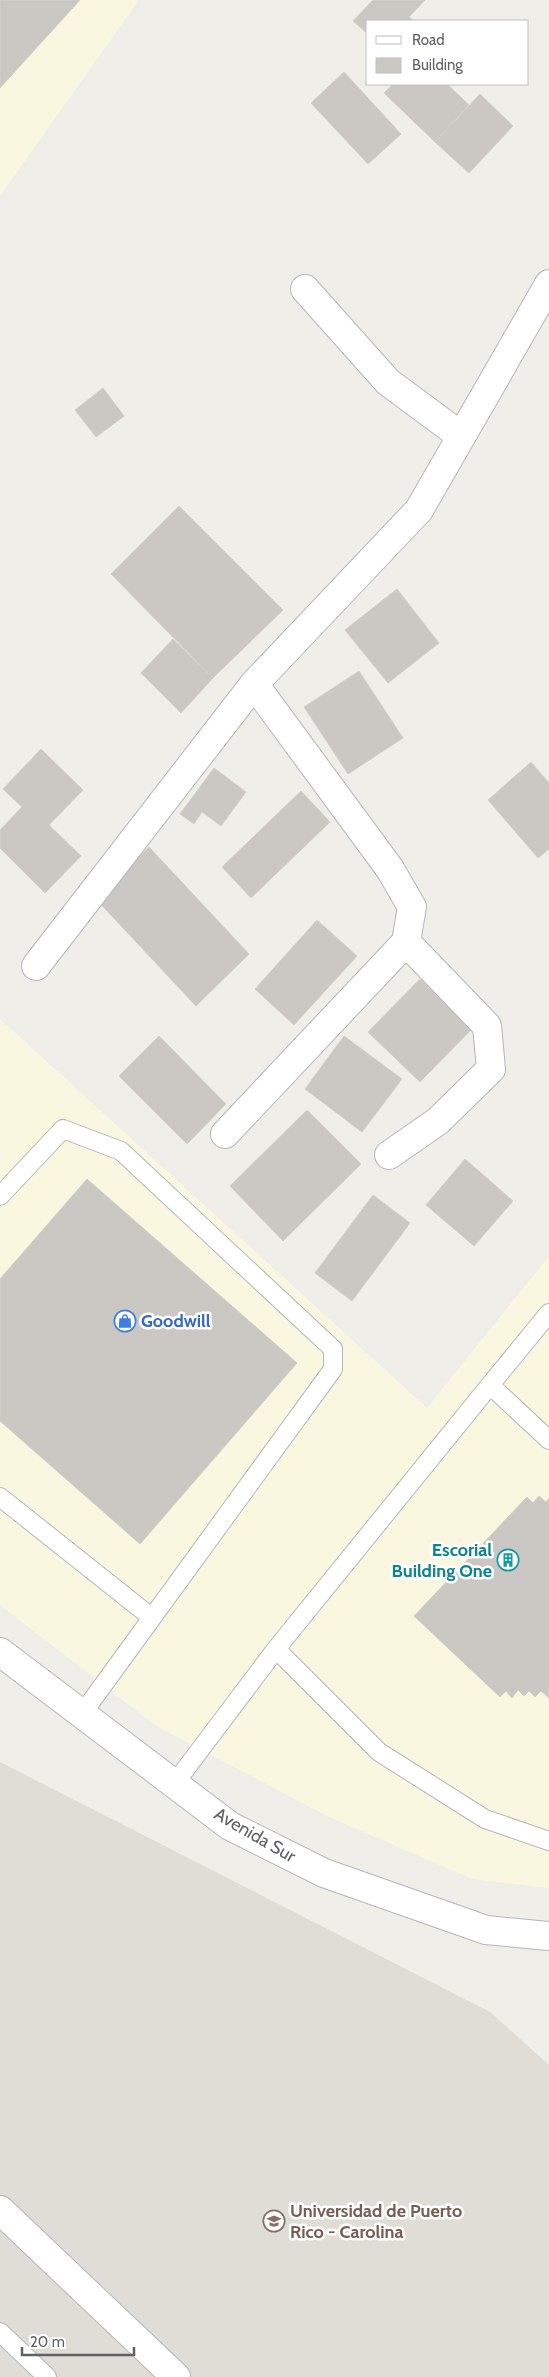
<svg xmlns="http://www.w3.org/2000/svg" width="549" height="2377" viewBox="0 0 549 2377" font-family="Cabin,sans-serif">
  <style>
    .commercial { fill: #faf7e1 }
    .education { fill: #dfddd6 }
    .building { fill: #cbc8c4; stroke: #d3d0c6 }
    .lines { fill: none; stroke-linecap: round; stroke-linejoin: round }
    .service-casing { stroke: #b4b6ba; stroke-width: 20 }
    .minor-casing { stroke: #b4b6ba; stroke-width: 30 }
    .tertiary-casing { stroke: #b4b6ba; stroke-width: 30 }
    .service { stroke: #fff; stroke-width: 18 }
    .minor { stroke: #fff; stroke-width: 28 }
    .tertiary { stroke: #fff; stroke-width: 28 }
    .labels { text-anchor: middle; dominant-baseline: central; stroke-width: 5; stroke-linejoin: round; paint-order: stroke }
    .shop-label { font-size: 18px; font-weight: bold; fill: #366cbe; stroke: #fff; text-anchor: start }
    .culture-label { font-size: 18px; font-weight: bold; fill: #0d838f; stroke: #fff; text-anchor: end }
    .street-label { font-size: 18px; fill: #5f6166; stroke: #fff }
    .education-label { font-size: 18px; font-weight: bold; fill: #785e54; stroke: #fff; text-anchor: start }
  </style>
  <rect width="100%" height="100%" fill="#efeee8"/>
  <path class="commercial" d="M 0,0 L 139,0 L 0,196 Z
    M 0,1019 L 427,1408 L 549,1256 L 549,1888 L 472,1879 L 329,1817 L 156,1726 L 0,1605 Z"/>
  <path class="education" d="M 0,1762 L 490,2012 L 549,2065 L 549,2377 L 0,2377 Z"/>
  <path class="building" d="M 0,0 L 80,0 L 0,88 Z
    M 373,0 L 425,0 L 409,17 L 414,21 L 368,21 L 368,34 L 353,21 Z
    M 344,72 L 401,134 L 368,164 L 311,103 Z
    M 393,84 L 447,84 L 469,105 L 435,142 L 384,93 Z
    M 480,94 L 513,126 L 469,173 L 435,142 Z
    M 103,388 L 124,416 L 96,437 L 75,410 Z
    M 179,506 L 283,610 L 213,678 L 111,574 Z
    M 397,589 L 439,643 L 388,683 L 345,630 Z
    M 173,639 L 213,678 L 181,713 L 141,673 Z
    M 359,671 L 403,738 L 348,774 L 304,707 Z
    M 41,749 L 83,790 L 49,825 L 81,856 L 45,893 L 0,848 L 0,830 L 22,807 L 3,789 Z
    M 531,762 L 549,783 L 549,849 L 538,858 L 488,800 Z
    M 214,768 L 246,792 L 221,826 L 202,812 L 194,824 L 180,814 Z
    M 301,791 L 330,822 L 251,898 L 222,867 Z
    M 149,847 L 249,954 L 196,1006 L 95,898 Z
    M 317,920 L 357,956 L 294,1025 L 255,989 Z
    M 420,979 L 471,1030 L 420,1082 L 368,1032 Z
    M 159,1036 L 226,1104 L 187,1144 L 119,1076 Z
    M 344,1036 L 402,1079 L 362,1132 L 305,1089 Z
    M 307,1110 L 361,1164 L 283,1241 L 230,1186 Z
    M 465,1159 L 513,1201 L 474,1246 L 426,1205 Z
    M 87,1179 L 297,1363 L 140,1544 L 0,1421 L 0,1279 Z
    M 373,1195 L 410,1223 L 352,1301 L 315,1273 Z
    M 539,1496 L 546,1502 L 549,1498 L 549,1698 L 541,1691 L 535,1697 L 529,1691 L 524,1696 L 518,1690 L 512,1698 L 506,1691 L 500,1697 L 414,1616 L 527,1497 L 533,1503 Z"/>
  <g class="lines">
    <g class="service-casing">
      <path id="service" d="M 0,1196 L 63,1129 L 121,1151 L 333,1349 L 333,1369 L 82,1714
        M 490,1385 L 549,1313
        M 0,1497 L 151,1617
        M 276,1649 L 379,1752 L 485,1819 L 549,1841
        M 175,1783 L 276,1649 L 490,1385 L 549,1440
        M 0,2332 L 47,2377"/>
    </g>
    <g class="minor-casing">
      <path id="minor" d="M 305,289 L 388,382 L 461,436
        M 36,966 L 254,684 L 419,510 L 549,284
        M 225,1134 L 406,942 L 412,907 L 390,869 L 254,684
        M 389,1155 L 438,1121 L 491,1069 L 487,1026 L 406,942
        M 0,2210 L 176,2377"/>
    </g>
    <g class="tertiary-casing">
      <path id="tertiary" d="M 0,1652 L 230,1826 L 324,1873 L 486,1930 L 549,1936"/>
    </g>
    <use href="#service" class="service"/>
    <use href="#minor" class="minor"/>
    <use href="#tertiary" class="tertiary"/>
  </g>
  <defs>
    <g id="shop-ring" transform="scale(1.125)"><circle r="9.5" fill="#fff" stroke="#3f7fe0" stroke-width="1.5"/><path d="M-5-2.5h2.3a2.7 3.5 0 0 1 5.4 0H5L5.5 6h-11ZM-1.5-2.5h3a1.5 2.3 0 0 0-3 0Z" fill="#3f7fe0"/></g>
    <g id="building-ring" transform="scale(1.125)"><circle r="9.5" fill="#fff" stroke="#0f9aa8" stroke-width="1.5"/><path d="M-4-6H4V6H1V3H-1V6H-4ZM-2.5-4.3h1.7v1.8h-1.7ZM.8-4.3h1.7v1.8H.8ZM-2.5-1h1.7V.8h-1.7ZM.8-1h1.7V.8H.8Z" fill="#0f9aa8"/></g>
    <g id="university-ring" transform="scale(1.125)"><circle r="9.5" fill="#fff" stroke="#8d6e63" stroke-width="1.5"/><path d="M0-5L7-2L0 1L-7-2ZM-4 1L0 2.5L4 1V4Q0 6-4 4Z" fill="#8d6e63"/></g>
  </defs>
  <g fill-rule="evenodd">
    <use href="#shop-ring" x="125" y="1321"/>
    <use href="#building-ring" x="508" y="1560"/>
    <use href="#university-ring" x="274" y="2221"/>
  </g>
  <g class="labels">
    <g class="shop-label">
      <text x="141" y="1321">Goodwill</text>
    </g>
    <g class="culture-label">
      <text x="492" y="1550">Escorial<tspan x="492" dy="21">Building One</tspan></text>
    </g>
    <g class="street-label">
      <text transform="translate(255 1835) rotate(30)">Avenida Sur</text>
    </g>
    <g class="education-label">
      <text x="290" y="2211">Universidad de Puerto<tspan x="290" dy="21">Rico - Carolina</tspan></text>
    </g>
  </g>
  <rect x="366" y="20" width="162" height="65" fill="#ffffff" stroke="#bfc0c2"/>
  <rect x="376" y="36" width="25" height="8" fill="#ffffff" stroke="#bfc0c2"/>
  <text x="412" y="45" font-size="15" fill="#5f6166">Road</text>
  <rect x="376" y="58" width="25" height="15" fill="#cbc8c4" stroke="#bfc0c2"/>
  <text x="412" y="70" font-size="15" fill="#5f6166">Building</text>
  <path d="M22 2347v8h112v-8" fill="none" stroke="#5f6166" stroke-width="2.5"/>
  <text x="30" y="2347" font-size="15" fill="#5f6166" stroke="#ffffff" stroke-width="4" paint-order="stroke">20 m</text>
</svg>
